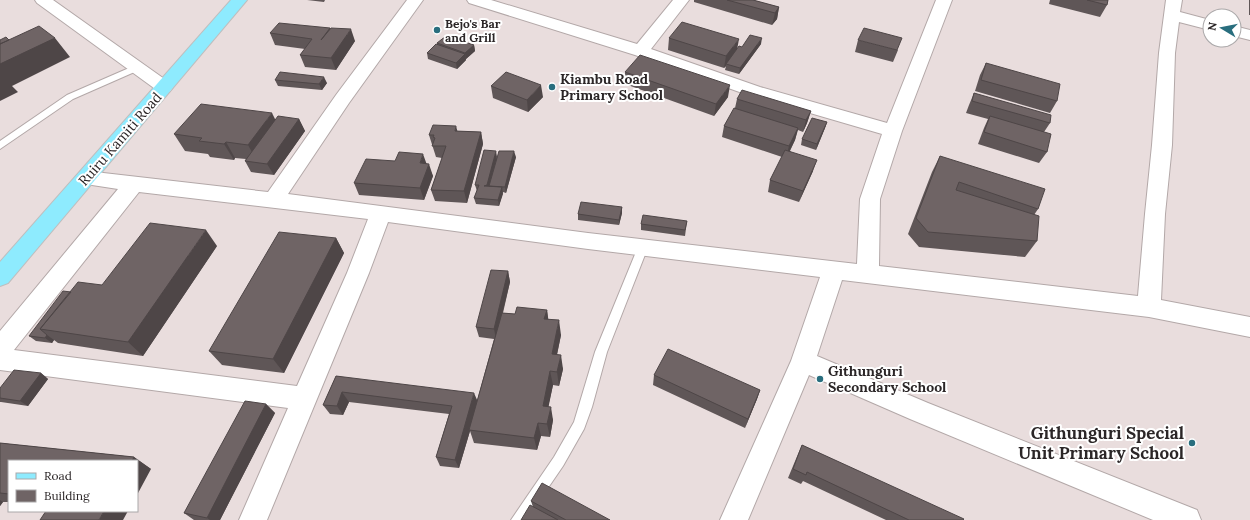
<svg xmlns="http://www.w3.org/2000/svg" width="1250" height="520" viewBox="0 0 1250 520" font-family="Lora,serif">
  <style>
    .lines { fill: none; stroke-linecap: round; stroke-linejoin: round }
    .service-casing { stroke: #b3a8a8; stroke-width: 2 }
    .minor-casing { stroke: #b3a8a8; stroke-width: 2 }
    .primary-casing { stroke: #bfbebe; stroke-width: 2 }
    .service { fill: #fff; fill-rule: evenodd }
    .minor { fill: #fff; fill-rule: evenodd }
    .primary { fill: #8eebfe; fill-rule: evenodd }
    .wall { fill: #5f5657 }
    .shaded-wall { fill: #4e4647 }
    .building { fill: #6f6465; stroke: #4e4647 }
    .poi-dot { fill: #296e7e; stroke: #fff; stroke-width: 1.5 }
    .labels { text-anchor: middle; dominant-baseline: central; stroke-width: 4; stroke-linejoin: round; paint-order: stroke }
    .far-poi-label { font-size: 12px; font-weight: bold; fill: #2b2627; stroke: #fff; text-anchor: start }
    .poi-label { font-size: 14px; font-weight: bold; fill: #2b2627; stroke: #fff; text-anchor: start }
    .street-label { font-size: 14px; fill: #2b2627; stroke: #fff }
    .near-poi-label { font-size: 17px; font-weight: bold; fill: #2b2627; stroke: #fff; text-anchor: end }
  </style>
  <rect width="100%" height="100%" fill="#e9dddd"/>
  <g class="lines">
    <g class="service-casing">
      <path id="service" d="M 136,65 L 139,66 L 140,68 L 139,70 L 73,99 L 0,149 L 0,141 L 67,95 Z
        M 643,243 L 647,244 L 648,247 L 607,352 L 592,407 L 584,429 L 563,466 L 526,520 L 511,520 L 554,457 L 574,422 L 595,352 L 638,247 L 639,244 Z"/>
    </g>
    <g class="minor-casing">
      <path id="minor" d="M 35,0 L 53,0 L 170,83 L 173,87 L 170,91 L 164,93 L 158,91 L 37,3 Z
        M 407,0 L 423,0 L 349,103 L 288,194 L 588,233 L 857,264 L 860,199 L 882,134 L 748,95 L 635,55 L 469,3 L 467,0 L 491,0 L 637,44 L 673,0 L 689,0 L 651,49 L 760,87 L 887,123 L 936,0 L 952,0 L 902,131 L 880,199 L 879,266 L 1138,296 L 1145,214 L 1152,145 L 1159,53 L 1166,0 L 1182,0 L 1180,12 L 1210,20 L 1210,30 L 1179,22 L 1175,53 L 1172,145 L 1165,214 L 1161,300 L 1250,317 L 1250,337 L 1149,317 L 842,280 L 817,356 L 928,403 L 1197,510 L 1201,520 L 1153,520 L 910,419 L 809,375 L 748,520 L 720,520 L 791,361 L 820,277 L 588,249 L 388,222 L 369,273 L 267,520 L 239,520 L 288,408 L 0,370 L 0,331 L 118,189 L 79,183 L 76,178 L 79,173 L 86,171 L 268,192 L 336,95 ZM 139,192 L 368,219 L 347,273 L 297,386 L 14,350 Z
        M 1234,26 L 1250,30 L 1250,40 L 1234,36 Z"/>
    </g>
    <g class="primary-casing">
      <path id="primary" d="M 231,0 L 247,0 L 8,283 L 0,286 L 0,262 Z"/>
    </g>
    <use href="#service" class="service"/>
    <use href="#minor" class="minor"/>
    <use href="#primary" class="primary"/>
  </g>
  <path class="wall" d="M 307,0 L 325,0 L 324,2 Z
    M 694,0 L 753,0 L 779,7 L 777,19 L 772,25 L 694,2 Z
    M 1050,0 L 1108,0 L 1107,5 L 1100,17 L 1049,4 Z
    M 1249,0 L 1250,0 L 1250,15 L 1249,15 Z
    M 330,28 L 330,29 L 355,41 L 336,70 L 305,67 L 300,55 L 305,49 L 275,45 L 270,33 Z
    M 669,38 L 737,49 L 742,47 L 761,44 L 739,74 L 725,70 L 726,66 L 724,68 L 668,50 Z
    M 858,40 L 898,50 L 893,62 L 855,52 Z
    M 437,43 L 474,45 L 475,51 L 466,59 L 466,60 L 457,69 L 428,59 L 427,53 L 437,45 Z
    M 986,63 L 1057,101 L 1050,113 L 975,91 L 980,75 Z
    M 625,72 L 728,97 L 714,116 L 625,84 Z
    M 275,80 L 327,83 L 322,90 L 278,86 Z
    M 491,86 L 543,97 L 528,112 L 493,98 Z
    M 974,93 L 1050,123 L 1044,132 L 1047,152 L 1039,163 L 978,144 L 984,128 L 988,119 L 966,113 L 969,105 Z
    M 737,99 L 811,111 L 807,123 L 803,132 L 798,130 L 795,140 L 790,151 L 813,171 L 799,202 L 768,192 L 770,180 L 782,157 L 722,137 L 724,126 L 735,108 Z
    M 299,119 L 305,131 L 274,175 L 251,172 L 245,161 L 246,159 L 235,158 L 234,160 L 210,157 L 208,154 L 185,151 L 174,134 L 275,120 Z
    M 827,122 L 825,128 L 816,150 L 801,145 L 802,139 Z
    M 458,131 L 481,132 L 483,144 L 467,203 L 435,201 L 431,190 L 442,158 L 436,157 L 429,135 Z
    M 940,156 L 1038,209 L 1034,215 L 1037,241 L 1025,257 L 919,247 L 908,234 L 932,172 Z
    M 497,157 L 516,157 L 506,193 L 503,192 L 499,206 L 476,204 L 474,198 L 477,191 L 475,185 Z
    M 427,164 L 433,176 L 424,200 L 359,195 L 354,183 Z
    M 622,207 L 622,213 L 619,225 L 578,220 L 578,214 Z
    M 687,221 L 685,236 L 641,230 L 641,224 Z
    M 336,238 L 344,253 L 284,373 L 222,365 L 209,351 Z
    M 217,246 L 143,356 L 58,343 L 54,340 L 52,343 L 36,341 L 29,336 L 71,292 L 102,285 Z
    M 508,271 L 510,282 L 503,313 L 515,314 L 547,310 L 548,319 L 561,335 L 557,355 L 563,369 L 559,386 L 553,385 L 548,407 L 553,420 L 550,437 L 541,436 L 537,450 L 474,443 L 470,431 L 459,468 L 440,466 L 436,457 L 449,414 L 349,402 L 343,415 L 330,414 L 323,405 L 336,376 L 477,401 L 494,339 L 479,337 L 476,327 Z
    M 41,373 L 48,379 L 28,406 L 1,402 L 0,402 L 0,388 Z
    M 654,375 L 760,390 L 757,399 L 745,428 L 653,385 Z
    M 266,404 L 275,413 L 220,520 L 194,520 L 184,513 Z
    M 0,443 L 134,457 L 151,469 L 9,461 L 9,502 L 3,502 L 0,506 Z
    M 802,445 L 963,520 L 886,520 L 803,481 L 801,484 L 788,478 L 798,454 Z
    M 531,501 L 610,520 L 521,520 L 533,507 Z"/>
  <path class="shaded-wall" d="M 779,7 L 777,19 L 772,25 L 775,13 Z
    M 351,29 L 355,41 L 336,70 L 331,58 Z
    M 55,38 L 70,57 L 12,86 L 18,92 L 0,101 L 0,51 Z
    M 762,38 L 761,44 L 739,74 L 740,68 Z
    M 739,39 L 737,50 L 726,64 L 726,66 L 724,68 L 726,56 Z
    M 474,45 L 475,51 L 466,59 L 465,53 Z
    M 465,54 L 466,60 L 457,69 L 456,63 Z
    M 324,77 L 327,83 L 322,90 L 319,84 Z
    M 541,85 L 543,97 L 528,112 L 527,100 Z
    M 730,85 L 728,97 L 714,116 L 716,104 Z
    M 811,111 L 807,123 L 803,132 L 806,120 Z
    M 272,113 L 280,129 L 257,161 L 248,145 Z
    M 299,119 L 305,131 L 274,175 L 267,164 Z
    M 827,122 L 825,128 L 816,150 L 817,144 Z
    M 456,126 L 459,137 L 455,131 Z
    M 798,128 L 795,140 L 786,158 L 789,146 Z
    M 481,132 L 483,144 L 467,203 L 464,191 Z
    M 226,142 L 235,158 L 234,160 L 224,144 Z
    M 496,151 L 497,157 L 489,186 L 490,187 L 484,186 Z
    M 514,151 L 516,157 L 506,193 L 505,187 Z
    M 423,154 L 427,165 L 420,163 Z
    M 817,160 L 813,171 L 799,202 L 803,191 Z
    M 429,164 L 433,176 L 424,200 L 420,188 Z
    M 502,187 L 503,194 L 499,206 L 498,200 Z
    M 622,207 L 622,213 L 619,225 L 619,220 Z
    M 206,230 L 217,246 L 143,356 L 128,342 Z
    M 336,238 L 344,253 L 284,373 L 273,359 Z
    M 508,271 L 510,282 L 496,339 L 494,329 Z
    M 547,310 L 549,324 L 544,319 Z
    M 559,320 L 561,335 L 554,368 L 552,354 Z
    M 47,335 L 54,340 L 52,343 L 45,338 Z
    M 561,355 L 563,369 L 559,386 L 557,372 Z
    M 550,371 L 553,385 L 546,419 L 543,406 Z
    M 41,373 L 48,379 L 28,406 L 20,401 Z
    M 760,390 L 757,399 L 745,428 L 748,419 Z
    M 342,392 L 349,402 L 343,415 L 337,406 Z
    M 474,393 L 478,402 L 469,430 L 470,431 L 459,468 L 455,460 Z
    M 266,404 L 275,413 L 220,520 L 210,520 L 207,518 Z
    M 551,407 L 553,420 L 550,437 L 547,424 Z
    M 538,423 L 541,436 L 537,450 L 534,438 Z
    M 134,457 L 151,469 L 137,495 L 137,461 L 132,461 Z
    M 0,500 L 3,502 L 0,506 Z
    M 104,511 L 128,511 L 123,520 L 99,520 Z"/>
  <path class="building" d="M 727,0 L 753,0 L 779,7 L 775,13 Z
    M 1087,0 L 1108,0 L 1107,5 Z
    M 682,22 L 739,39 L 726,56 L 669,38 Z
    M 279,23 L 330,28 L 321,40 L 331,28 L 351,29 L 331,58 L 300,55 L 312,39 L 270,33 Z
    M 39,26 L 55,38 L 0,64 L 0,44 Z
    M 864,28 L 902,38 L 897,50 L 858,40 Z
    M 750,35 L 762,38 L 740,68 L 726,64 L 739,46 L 742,47 Z
    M 446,36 L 474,45 L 465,53 L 437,43 Z
    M 6,37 L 9,40 L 0,44 L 0,40 Z
    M 436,44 L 465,54 L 456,63 L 427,53 Z
    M 640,55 L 730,85 L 716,104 L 625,72 Z
    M 986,63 L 1060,84 L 1057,101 L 981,80 Z
    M 280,72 L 324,77 L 319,84 L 275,80 Z
    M 506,72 L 541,85 L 527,100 L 491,86 Z
    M 742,90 L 811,111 L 806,120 L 737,99 Z
    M 974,93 L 1051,115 L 1050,123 L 972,101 Z
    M 201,104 L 272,113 L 248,145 L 226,142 L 224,144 L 199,141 L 202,138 L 174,134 Z
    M 734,108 L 798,128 L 789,146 L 724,126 Z
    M 278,116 L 299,119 L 267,164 L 245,161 Z
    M 990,116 L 1051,134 L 1047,152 L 984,132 Z
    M 812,118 L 827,122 L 817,144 L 802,139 Z
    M 433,125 L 456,126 L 455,131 L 481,132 L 464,191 L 431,190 L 446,146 L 432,146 L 435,138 L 433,137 L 434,135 L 429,135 Z
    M 484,150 L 496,151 L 487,185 L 484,186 L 502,187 L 498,200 L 474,198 L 479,185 L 475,185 Z
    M 785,150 L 817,160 L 803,191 L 770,180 Z
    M 499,151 L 514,151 L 505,187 L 489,186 Z
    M 399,152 L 423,154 L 420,163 L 429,164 L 420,188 L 354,183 L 366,159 L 395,161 Z
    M 940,156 L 1045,189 L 1038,209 L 959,182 L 956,190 L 1039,216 L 1037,241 L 928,232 L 916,218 Z
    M 581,202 L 622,207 L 619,220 L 578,214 Z
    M 643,215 L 687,221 L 685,230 L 641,224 Z
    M 150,223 L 206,230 L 128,342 L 40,329 L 78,282 L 102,285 Z
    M 279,232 L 336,238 L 273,359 L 209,351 Z
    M 491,270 L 508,271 L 494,329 L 476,327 Z
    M 63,291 L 71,292 L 40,329 L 47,335 L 45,338 L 29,336 Z
    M 517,307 L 547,310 L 544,319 L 559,320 L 552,354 L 561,355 L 557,372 L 550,371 L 543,406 L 551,407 L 547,424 L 538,423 L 534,438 L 469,430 L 502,313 L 515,314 Z
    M 668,349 L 760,390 L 748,419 L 654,375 Z
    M 14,370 L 41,373 L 20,401 L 0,398 L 0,388 Z
    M 336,376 L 474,393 L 455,460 L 436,457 L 452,406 L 342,392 L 337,406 L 323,405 Z
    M 245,401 L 266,404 L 207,518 L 184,513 Z
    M 0,443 L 134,457 L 132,461 L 9,461 L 9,494 L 0,493 Z
    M 802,445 L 964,519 L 963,520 L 909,520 L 807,472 L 806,475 L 793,469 Z
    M 542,483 L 610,520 L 566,520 L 531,501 Z
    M 530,505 L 558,520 L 521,520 Z
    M 46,511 L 104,511 L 99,520 L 40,520 Z"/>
  <g class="poi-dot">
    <circle cx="437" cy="30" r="4"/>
    <circle cx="552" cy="87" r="4"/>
    <circle cx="820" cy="379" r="4"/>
    <circle cx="1192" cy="443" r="4"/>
  </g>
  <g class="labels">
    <g class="far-poi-label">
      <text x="445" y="23">Bejo's Bar<tspan x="445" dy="14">and Grill</tspan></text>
    </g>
    <g class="poi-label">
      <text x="560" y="79">Kiambu Road<tspan x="560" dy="16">Primary School</tspan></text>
      <text x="828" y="371">Githunguri<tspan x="828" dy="16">Secondary School</tspan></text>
    </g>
    <g class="street-label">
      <text transform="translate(120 139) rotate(-49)">Ruiru Kamiti Road</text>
    </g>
    <g class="near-poi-label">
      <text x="1184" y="433">Githunguri Special<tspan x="1184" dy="20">Unit Primary School</tspan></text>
    </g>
  </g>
  <rect x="8" y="460" width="130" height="52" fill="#ffffff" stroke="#aaa8a9"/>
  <rect x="16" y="473" width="20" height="6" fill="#8eebfe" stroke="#aaa8a9"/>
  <text x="44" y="480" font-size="12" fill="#2b2627">Road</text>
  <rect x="16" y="490" width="20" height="12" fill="#6f6465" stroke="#aaa8a9"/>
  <text x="44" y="500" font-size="12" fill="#2b2627">Building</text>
  <g transform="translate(1222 28) rotate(280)"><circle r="19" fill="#ffffff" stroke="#aaa8a9"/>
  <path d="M0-3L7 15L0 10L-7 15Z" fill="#296e7e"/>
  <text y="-6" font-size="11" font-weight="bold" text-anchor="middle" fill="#2b2627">N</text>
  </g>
</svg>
